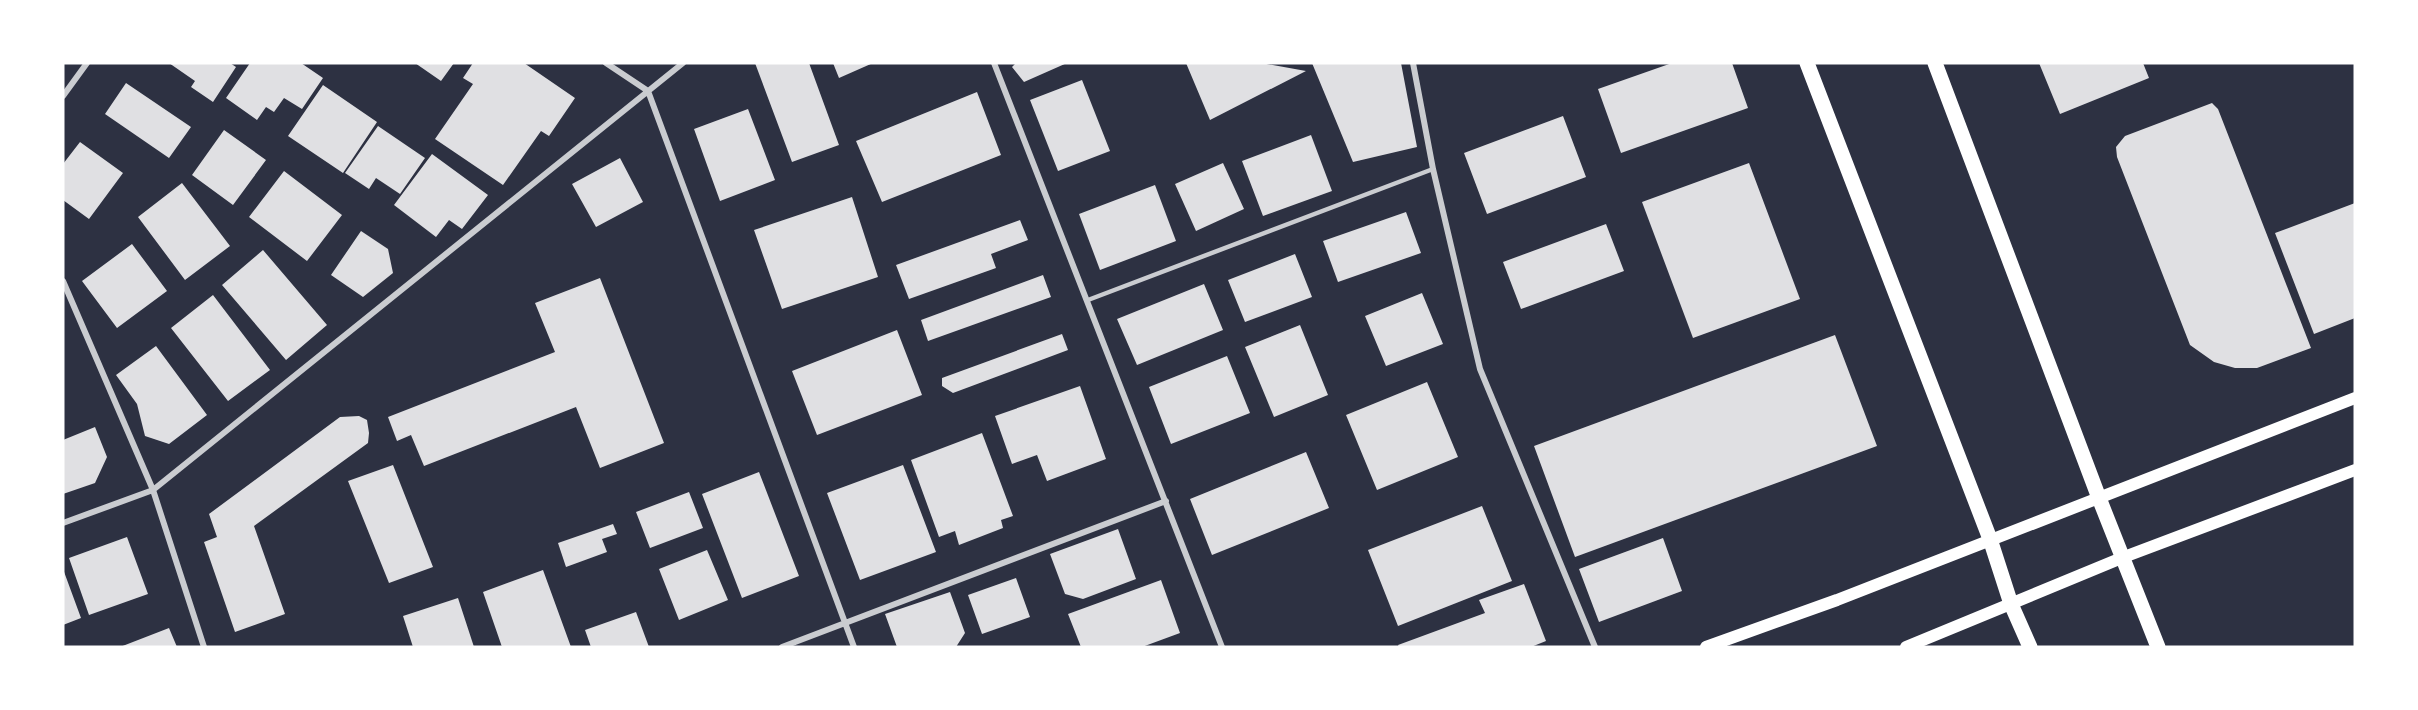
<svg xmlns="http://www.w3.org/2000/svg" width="2418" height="710" viewBox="0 0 2418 710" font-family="'Titillium Web',sans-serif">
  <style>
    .building { fill: #e0e0e3 }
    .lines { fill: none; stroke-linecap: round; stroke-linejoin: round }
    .service { stroke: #caccd0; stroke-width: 4.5 }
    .minor { stroke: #caccd0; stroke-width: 6 }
    .secondary { stroke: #fff; stroke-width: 12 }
    .primary { stroke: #fff; stroke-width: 15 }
  </style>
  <rect width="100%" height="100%" fill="#2d3142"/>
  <path class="building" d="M 169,63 L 230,63 L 236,67 L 213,102 L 191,87 L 195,81 Z
    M 250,63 L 301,63 L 323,78 L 302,109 L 284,98 L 274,112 L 266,107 L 257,120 L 226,98 Z
    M 415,63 L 454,63 L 441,81 Z
    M 473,63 L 524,63 L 575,98 L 549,136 L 541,131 L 503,185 L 435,139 L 473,84 L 463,78 Z
    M 755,63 L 809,63 L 839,145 L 792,162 Z
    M 833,63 L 873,63 L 839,78 Z
    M 1016,63 L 1067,63 L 1024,82 L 1012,67 Z
    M 1186,63 L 1261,63 L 1306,71 L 1210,120 Z
    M 1312,63 L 1401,63 L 1417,147 L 1353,162 Z
    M 1672,63 L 1732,63 L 1748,108 L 1621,153 L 1598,89 Z
    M 2039,63 L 2143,63 L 2149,78 L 2060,114 Z
    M 1082,80 L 1110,151 L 1058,171 L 1030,100 Z
    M 126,83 L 191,127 L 169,158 L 105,114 Z
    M 323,85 L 377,122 L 343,173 L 288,136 Z
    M 977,92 L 1001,155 L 882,202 L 856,141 Z
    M 2212,103 L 2218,109 L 2311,348 L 2257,368 L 2235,368 L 2214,362 L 2190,345 L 2117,157 L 2116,147 L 2125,136 Z
    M 748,109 L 775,180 L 720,201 L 694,129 Z
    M 1563,116 L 1586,177 L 1487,214 L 1464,153 Z
    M 378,126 L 425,158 L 400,194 L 376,178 L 369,189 L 345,173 Z
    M 224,130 L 266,160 L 233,205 L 192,175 Z
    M 1311,135 L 1332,191 L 1263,216 L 1242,161 Z
    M 80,142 L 123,173 L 89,219 L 63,200 L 63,164 Z
    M 432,154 L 488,195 L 462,229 L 449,220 L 436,237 L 394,205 Z
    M 620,158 L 643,202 L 596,227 L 572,184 Z
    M 1223,163 L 1244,209 L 1196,231 L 1175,184 Z
    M 1749,163 L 1800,299 L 1693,338 L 1642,202 Z
    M 284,171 L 342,215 L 307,261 L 249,217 Z
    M 182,183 L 230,246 L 185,280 L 138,217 Z
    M 1155,185 L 1176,241 L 1100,270 L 1079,214 Z
    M 852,197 L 878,277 L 782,309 L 754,230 Z
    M 2355,203 L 2355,318 L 2314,334 L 2275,233 Z
    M 1406,212 L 1421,253 L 1338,282 L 1323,241 Z
    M 1020,220 L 1028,240 L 991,254 L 996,268 L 909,299 L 896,265 Z
    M 1606,224 L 1624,271 L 1521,309 L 1503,262 Z
    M 361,231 L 388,249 L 393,273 L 363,297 L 331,275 Z
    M 132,244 L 167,291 L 117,328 L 82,281 Z
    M 263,250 L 327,325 L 286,360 L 222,285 Z
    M 1295,254 L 1312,297 L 1245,322 L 1228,280 Z
    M 1043,275 L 1051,297 L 928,341 L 921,320 Z
    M 600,278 L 664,443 L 600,468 L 576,407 L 424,466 L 411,435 L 397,441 L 388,417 L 555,352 L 535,303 Z
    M 1204,284 L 1223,330 L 1137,365 L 1117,319 Z
    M 1422,293 L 1443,344 L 1386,366 L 1365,316 Z
    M 213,295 L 270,370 L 228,401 L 171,328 Z
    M 1300,325 L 1328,395 L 1274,417 L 1245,347 Z
    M 897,330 L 922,395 L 817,435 L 792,371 Z
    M 1062,334 L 1068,350 L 953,393 L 942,386 L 942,378 Z
    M 1835,335 L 1877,446 L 1575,557 L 1534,446 Z
    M 156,346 L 207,415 L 169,444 L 145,436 L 137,404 L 116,375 Z
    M 1227,356 L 1250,413 L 1171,444 L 1149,387 Z
    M 1427,382 L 1458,457 L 1377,490 L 1346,415 Z
    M 1080,386 L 1106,459 L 1047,481 L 1037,455 L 1012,464 L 995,416 Z
    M 359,416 L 367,420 L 369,433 L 368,443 L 254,526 L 285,614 L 235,632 L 204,542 L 217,537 L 209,514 L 340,417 Z
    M 95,427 L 107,457 L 95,483 L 63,494 L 63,440 Z
    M 982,433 L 1013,516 L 1001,520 L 1003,528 L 959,545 L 955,531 L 939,537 L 911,460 Z
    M 1306,452 L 1329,508 L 1212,555 L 1190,499 Z
    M 393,465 L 433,567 L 389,583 L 348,481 Z
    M 903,465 L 936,552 L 860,580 L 827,493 Z
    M 759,472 L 799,576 L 742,598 L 702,494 Z
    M 689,492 L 703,528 L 650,548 L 636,512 Z
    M 1482,506 L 1512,581 L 1398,626 L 1368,550 Z
    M 613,524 L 617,534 L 602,539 L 607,552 L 566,567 L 558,543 Z
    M 1118,529 L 1136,579 L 1083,599 L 1065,594 L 1050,554 Z
    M 127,537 L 148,594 L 89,615 L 69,558 Z
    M 1663,538 L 1682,591 L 1599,622 L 1579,569 Z
    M 707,550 L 728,600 L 679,620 L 659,569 Z
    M 63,569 L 81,618 L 63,625 Z
    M 543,570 L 571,647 L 502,647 L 483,592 Z
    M 1016,578 L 1030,617 L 982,634 L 968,595 Z
    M 1161,580 L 1180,633 L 1142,647 L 1081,647 L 1068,614 Z
    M 1524,584 L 1546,641 L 1531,647 L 1399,647 L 1398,645 L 1485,613 L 1479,600 Z
    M 950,592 L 965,633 L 956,647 L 897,647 L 885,614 Z
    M 458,598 L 474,647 L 413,647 L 403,616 Z
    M 636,612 L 649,647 L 591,647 L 585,630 Z
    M 169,628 L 177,647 L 120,647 Z"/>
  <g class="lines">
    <path class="service" d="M 1088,300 L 1433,169"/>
    <path class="minor" d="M 606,63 L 648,91 L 854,647
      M 994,63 L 1222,647
      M 1413,63 L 1433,169 L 1480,369 L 1595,647
      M 63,96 L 87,63
      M 63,281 L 153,490 L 204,647
      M 63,523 L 153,490 L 683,63
      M 782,647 L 1166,501"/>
    <path class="secondary" d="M 1706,647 L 1837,600 L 2355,398
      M 1906,647 L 2124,557 L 2355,470"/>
    <path class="primary" d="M 1807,63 L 1990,539 L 2011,604 L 2030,647
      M 1935,63 L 2099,498 L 2158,647"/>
  </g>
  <rect width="2418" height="710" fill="none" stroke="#ffffff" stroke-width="129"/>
</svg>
